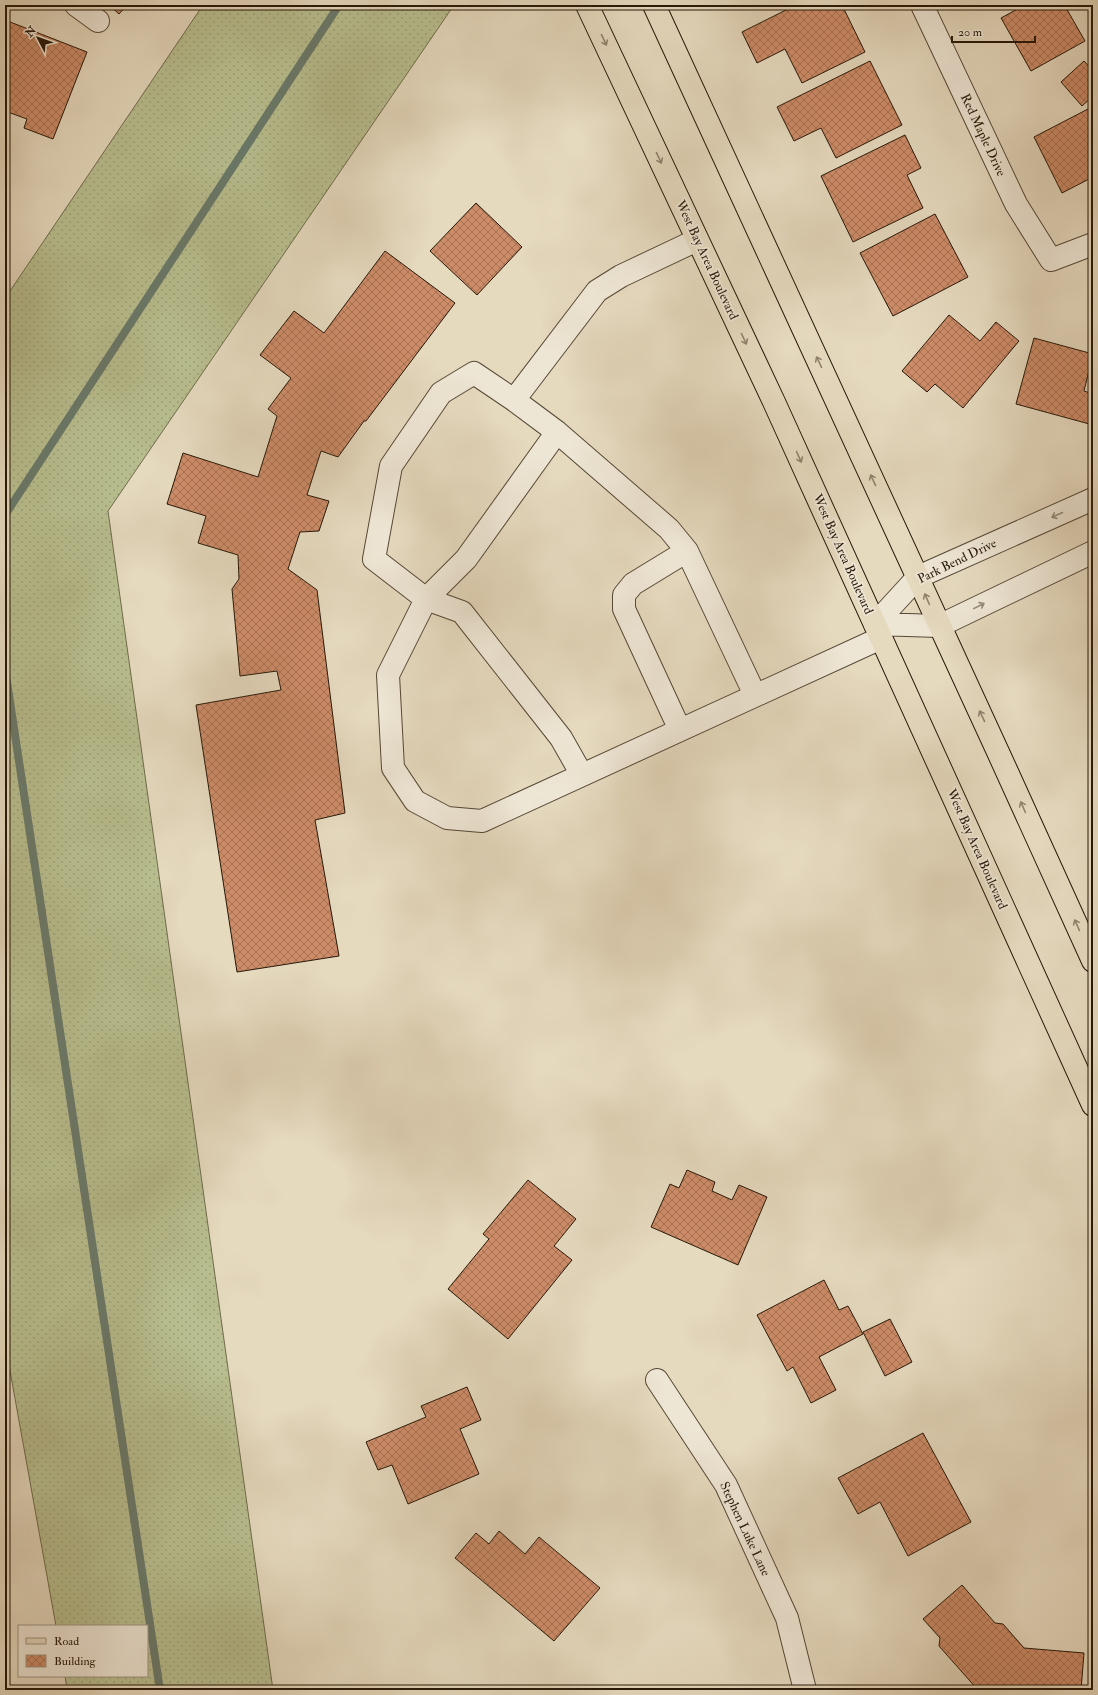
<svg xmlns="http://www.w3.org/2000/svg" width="1098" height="1695" viewBox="0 0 1098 1695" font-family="'IM FELL Double Pica',serif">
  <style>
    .grass { fill: url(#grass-dots); stroke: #706b4c }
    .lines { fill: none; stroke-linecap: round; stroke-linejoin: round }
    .stream { stroke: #6a7a6b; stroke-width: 8 }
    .building { fill: url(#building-cross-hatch); stroke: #271809 }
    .minor-casing { stroke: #564836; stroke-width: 24 }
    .major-casing { stroke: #271809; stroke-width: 24 }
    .minor { stroke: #eee6d5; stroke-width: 22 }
    .major { stroke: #e5d9be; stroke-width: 22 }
    .oneway { stroke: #90826d }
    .oneway2 { stroke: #948979 }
    .labels { text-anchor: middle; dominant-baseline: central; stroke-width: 3.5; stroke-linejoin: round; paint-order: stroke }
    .street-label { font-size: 13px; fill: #271809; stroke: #eee6d5 }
  </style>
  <defs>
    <pattern id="grass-dots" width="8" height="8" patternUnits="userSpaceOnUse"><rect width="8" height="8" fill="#b8be8f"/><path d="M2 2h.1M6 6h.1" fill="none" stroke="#9ea37a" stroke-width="1.8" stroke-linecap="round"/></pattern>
    <pattern id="building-cross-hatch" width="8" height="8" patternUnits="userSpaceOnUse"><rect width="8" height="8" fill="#cd8c68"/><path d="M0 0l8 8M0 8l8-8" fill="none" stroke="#a67154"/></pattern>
  </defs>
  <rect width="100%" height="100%" fill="#e5d9be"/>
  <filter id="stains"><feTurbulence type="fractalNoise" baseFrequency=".005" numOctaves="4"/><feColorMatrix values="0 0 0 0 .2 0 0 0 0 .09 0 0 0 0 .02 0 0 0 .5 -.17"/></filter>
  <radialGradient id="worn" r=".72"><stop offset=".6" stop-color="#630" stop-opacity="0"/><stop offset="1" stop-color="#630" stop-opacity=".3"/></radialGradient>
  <path class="grass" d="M 203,5 L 454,5 L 108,511 L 273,1690 L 67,1690 L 65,1676 L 147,1676 L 147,1626 L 56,1626 L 5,1343 L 5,296 L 6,297 Z"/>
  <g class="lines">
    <path class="stream" d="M 5,515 L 339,5
      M 5,669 L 160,1690"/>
  </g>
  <path class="building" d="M 109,5 L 127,5 L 119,14 Z
    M 796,5 L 842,5 L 865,52 L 802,83 L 785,49 L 757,63 L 742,32 Z
    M 1025,5 L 1067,5 L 1065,6 L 1085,41 L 1031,71 L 1001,18 Z
    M 5,20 L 87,52 L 53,139 L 24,128 L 27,119 L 5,111 Z
    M 870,61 L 902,125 L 836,158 L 821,128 L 794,141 L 777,107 Z
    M 1084,61 L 1093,71 L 1093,96 L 1082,106 L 1061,82 Z
    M 1088,109 L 1093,118 L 1093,177 L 1062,193 L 1034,137 Z
    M 905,135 L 921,168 L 907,175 L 923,208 L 853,242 L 821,176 Z
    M 476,203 L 522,247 L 477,295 L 430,251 Z
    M 935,214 L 968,277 L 893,316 L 860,253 Z
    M 385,251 L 455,303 L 366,421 L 364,421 L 338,457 L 321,451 L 307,495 L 329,501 L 319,531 L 300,532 L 288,569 L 317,590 L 345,813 L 315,820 L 339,956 L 237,972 L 196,705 L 281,690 L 277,671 L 240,676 L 232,589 L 239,579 L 238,555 L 198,543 L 206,516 L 167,504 L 183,453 L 258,477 L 277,416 L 268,409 L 291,378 L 260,355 L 294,311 L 324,333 Z
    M 949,315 L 980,341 L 996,322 L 1019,341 L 963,408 L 935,384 L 927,392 L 902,371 Z
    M 1034,338 L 1093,354 L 1084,391 L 1093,394 L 1093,425 L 1016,404 Z
    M 687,1170 L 715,1182 L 712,1191 L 732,1200 L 739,1185 L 767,1197 L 738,1265 L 651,1227 L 670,1184 L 679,1188 Z
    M 528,1180 L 576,1219 L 554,1246 L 572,1260 L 508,1339 L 448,1289 L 489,1239 L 483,1234 Z
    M 824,1280 L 839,1310 L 848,1306 L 863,1334 L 819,1357 L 836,1390 L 811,1403 L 793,1367 L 787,1371 L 757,1315 Z
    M 890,1319 L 912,1362 L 885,1376 L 863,1332 Z
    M 467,1387 L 481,1420 L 460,1429 L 479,1474 L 408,1504 L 392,1465 L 378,1470 L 366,1442 L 426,1417 L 421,1406 Z
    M 923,1433 L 971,1522 L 908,1556 L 880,1502 L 858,1514 L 838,1478 Z
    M 499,1531 L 525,1554 L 539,1537 L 600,1588 L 554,1641 L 455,1558 L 476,1533 L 489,1544 Z
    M 962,1585 L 995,1623 L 1003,1624 L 1024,1648 L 1084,1653 L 1081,1690 L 1029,1688 L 1029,1690 L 977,1689 L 939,1646 L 940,1638 L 923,1619 Z"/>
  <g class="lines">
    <g class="minor-casing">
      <path id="minor" d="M 76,5 L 98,21
        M 922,5 L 1016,204 L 1051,260 L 1093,244
        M 697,240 L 621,276 L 597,291 L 514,400 L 474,373 L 441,393 L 391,466 L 374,559 L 426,599 L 388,675 L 393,768 L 415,801 L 447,818 L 482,821 L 881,638
        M 514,400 L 557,432 L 669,529 L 687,551 L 755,695
        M 557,432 L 466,559 L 426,599 L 462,612 L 561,738 L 582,775
        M 875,624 L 918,577 L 1093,499
        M 875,624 L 939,626 L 1093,552
        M 680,730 L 624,609 L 624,595 L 633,584 L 687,551
        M 657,1380 L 726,1485 L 787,1618 L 805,1690"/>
    </g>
    <g class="major-casing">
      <path id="major" d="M 587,5 L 774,402 L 1093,1105
        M 654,5 L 998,752 L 1093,961"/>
    </g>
    <use href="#minor" class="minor"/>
    <use href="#major" class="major"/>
  </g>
  <defs><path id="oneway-shaft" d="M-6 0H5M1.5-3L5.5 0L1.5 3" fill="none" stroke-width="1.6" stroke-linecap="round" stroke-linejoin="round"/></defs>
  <g class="oneway">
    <use href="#oneway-shaft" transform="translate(604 40) rotate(65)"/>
    <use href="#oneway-shaft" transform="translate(659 158) rotate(65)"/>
    <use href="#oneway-shaft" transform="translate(744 339) rotate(65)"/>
    <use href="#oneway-shaft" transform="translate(819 362) rotate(-115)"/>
    <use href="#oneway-shaft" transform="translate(799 457) rotate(66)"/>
    <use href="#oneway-shaft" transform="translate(873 480) rotate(-115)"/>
    <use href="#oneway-shaft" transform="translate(927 599) rotate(-114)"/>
    <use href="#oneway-shaft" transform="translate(982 716) rotate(-115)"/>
    <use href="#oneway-shaft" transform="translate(1023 807) rotate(-114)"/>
    <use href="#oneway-shaft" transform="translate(1077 925) rotate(-114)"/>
  </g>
  <g class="oneway2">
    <use href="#oneway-shaft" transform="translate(1057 515) rotate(156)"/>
    <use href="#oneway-shaft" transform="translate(979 606) rotate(-26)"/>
  </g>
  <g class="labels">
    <g class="street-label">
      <text transform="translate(983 135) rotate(65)">Red Maple Drive</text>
      <text transform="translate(707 260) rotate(65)">West Bay Area Boulevard</text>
      <text transform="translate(843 554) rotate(66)">West Bay Area Boulevard</text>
      <text transform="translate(957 561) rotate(-26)">Park Bend Drive</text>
      <text transform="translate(977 849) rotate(66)">West Bay Area Boulevard</text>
      <text transform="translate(745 1529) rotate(65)">Stephen Luke Lane</text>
    </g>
  </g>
  <rect width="1098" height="1695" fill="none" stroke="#e5d9be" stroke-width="20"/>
  <rect x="6" y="6" width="1086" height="1683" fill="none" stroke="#271809" stroke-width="2"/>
  <rect x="10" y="10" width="1078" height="1675" fill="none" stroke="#271809"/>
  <rect x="18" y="1625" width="130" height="52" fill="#eee6d5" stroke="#9e9483"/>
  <rect x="26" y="1638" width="20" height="6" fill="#e5d9be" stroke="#9e9483"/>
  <text x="54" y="1645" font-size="12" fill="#271809">Road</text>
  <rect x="26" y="1655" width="20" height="12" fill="url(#building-cross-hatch)" stroke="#9e9483"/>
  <text x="54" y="1665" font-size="12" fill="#271809">Building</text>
  <g transform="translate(38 38) rotate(311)" stroke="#eee6d5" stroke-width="3" paint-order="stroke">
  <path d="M0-3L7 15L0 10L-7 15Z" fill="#271809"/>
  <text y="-6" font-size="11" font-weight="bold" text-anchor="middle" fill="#271809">N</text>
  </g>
  <path d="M952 36v6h83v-6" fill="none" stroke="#271809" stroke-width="2"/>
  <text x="958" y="36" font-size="12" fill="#271809" stroke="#eee6d5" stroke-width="3" paint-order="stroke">20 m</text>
  <rect width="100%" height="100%" filter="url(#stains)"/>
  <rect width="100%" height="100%" fill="url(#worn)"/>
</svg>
